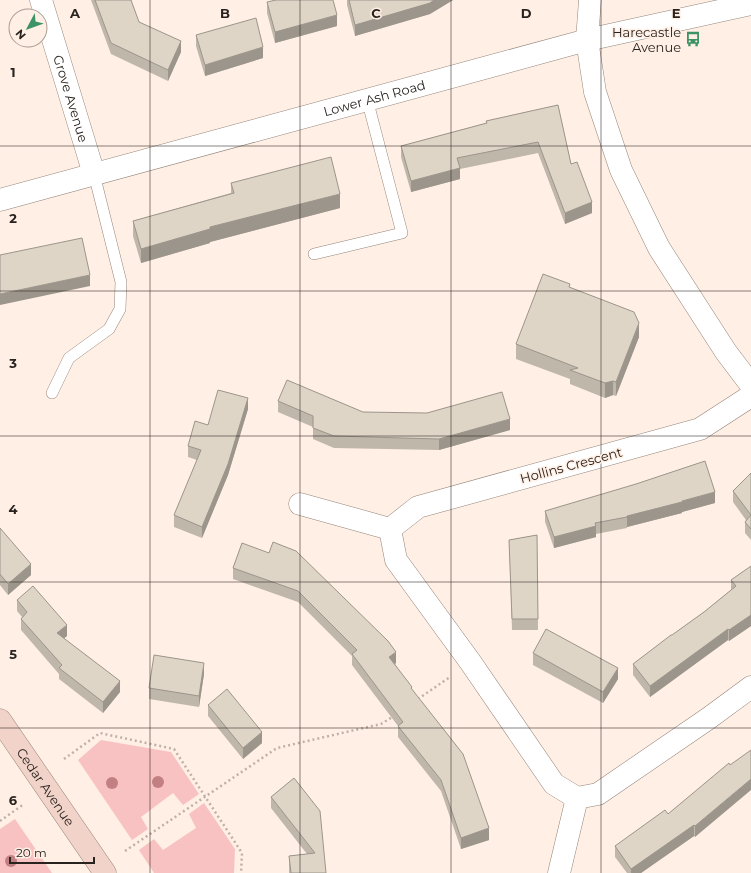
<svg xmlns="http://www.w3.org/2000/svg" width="751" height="873" viewBox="0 0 751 873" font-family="Montserrat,sans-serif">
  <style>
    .green { fill: #f9c2c2 }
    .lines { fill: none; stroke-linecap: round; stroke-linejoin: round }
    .service-casing { stroke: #94867c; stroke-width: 12 }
    .minor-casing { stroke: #94867c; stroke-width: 23 }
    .secondary-casing { stroke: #94867c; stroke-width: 23 }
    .path { stroke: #beb1a8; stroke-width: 2.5; stroke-dasharray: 2 3; stroke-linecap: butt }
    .service { stroke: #fff; stroke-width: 11 }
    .minor { stroke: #fff; stroke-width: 22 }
    .secondary { stroke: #f2d3c9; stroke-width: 22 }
    .tree { fill: #c28083 }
    .wall { fill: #c0b7ab }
    .shaded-wall { fill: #9c958b }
    .building { fill: #dfd5c7; stroke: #9c958b }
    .grid { fill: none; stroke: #29231f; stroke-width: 1; stroke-opacity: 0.55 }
    .labels { text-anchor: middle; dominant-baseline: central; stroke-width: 3; stroke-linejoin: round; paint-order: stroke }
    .poi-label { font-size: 13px; fill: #29231f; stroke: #ffefe4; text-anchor: end }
    .street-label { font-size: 13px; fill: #29231f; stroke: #ffefe4 }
    .grid-label { font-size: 13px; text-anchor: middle; font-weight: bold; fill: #29231f; stroke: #ffefe4; stroke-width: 3; stroke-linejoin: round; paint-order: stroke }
  </style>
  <rect width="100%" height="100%" fill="#ffefe4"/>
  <path class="green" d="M 101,740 L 171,752 L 199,794 L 183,805 L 173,793 L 141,817 L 148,829 L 132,840 L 78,760 Z
    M 204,803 L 235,849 L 234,873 L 154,873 L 139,850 L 154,839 L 163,850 L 196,828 L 189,814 Z
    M 15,819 L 52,873 L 0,873 L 0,829 Z"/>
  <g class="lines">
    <g class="service-casing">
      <path id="service" d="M 314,254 L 402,233 L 367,99
        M 52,393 L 69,358 L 109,329 L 120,309 L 121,282 L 94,174"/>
    </g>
    <g class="minor-casing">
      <g id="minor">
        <path id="s1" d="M 41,0 L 94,174"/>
        <path d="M 590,0 L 587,40 L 595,92 L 621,170 L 659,248 L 726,352 L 751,385"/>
        <path id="s2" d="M 0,200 L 587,40 L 751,4"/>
        <path d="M 751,396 L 700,429 L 418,507 L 390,529 L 396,560 L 471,663 L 554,784 L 577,798 L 598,794 L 709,718 L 751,687"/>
        <path d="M 300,504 L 390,529"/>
        <path d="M 559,873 L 577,798"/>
      </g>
    </g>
    <g class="secondary-casing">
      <g id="secondary">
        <path id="s3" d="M 0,720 L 105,873"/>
      </g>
    </g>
    <path class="path" d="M 418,699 L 450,677
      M 64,759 L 100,733 L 174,749 L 242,853 L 241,873
      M 0,821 L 24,804
      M 125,851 L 277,748 L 381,724 L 394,716"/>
    <use href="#service" class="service"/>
    <use href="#minor" class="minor"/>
    <use href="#secondary" class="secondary"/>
  </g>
  <g class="tree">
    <circle cx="158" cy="782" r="6"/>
    <circle cx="112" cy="783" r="6"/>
    <circle cx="11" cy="861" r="6"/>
  </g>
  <path class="wall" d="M 91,0 L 131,0 L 139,22 L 181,52 L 168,81 L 111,54 Z
    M 347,0 L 453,0 L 430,14 L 355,36 L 347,5 Z
    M 267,2 L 337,26 L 275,43 L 267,13 Z
    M 196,35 L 263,58 L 205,76 L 196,46 Z
    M 558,105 L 571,164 L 592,213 L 565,224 L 538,153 L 460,169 L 460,179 L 411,192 L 401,157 L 401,146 L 486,123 L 486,121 Z
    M 231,183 L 340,208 L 210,242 L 210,243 L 141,263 L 133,236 L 133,221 L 231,193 Z
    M 570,288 L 639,337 L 616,396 L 613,395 L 605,398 L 570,384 L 570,379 L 516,359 L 516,344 Z
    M 278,401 L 363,412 L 510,430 L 439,450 L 334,448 L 313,439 L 313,427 L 278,412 Z
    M 248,409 L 228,475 L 202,538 L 174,527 L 174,515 L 197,460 L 188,457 L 188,446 L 208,425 Z
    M 751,473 L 751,540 L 745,533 L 745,522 L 746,520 L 733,502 L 733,491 Z
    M 715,503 L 682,512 L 682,513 L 627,527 L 627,528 L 596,534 L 596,537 L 554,548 L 545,522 L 545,511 Z
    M 0,528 L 31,575 L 8,595 L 0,585 Z
    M 537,535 L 538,630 L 512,630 L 509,540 Z
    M 242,543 L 396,663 L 395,664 L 412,690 L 489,840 L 461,849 L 441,791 L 398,737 L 398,726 L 352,665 L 352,656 L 298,602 L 233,579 L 233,568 Z
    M 751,566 L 751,626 L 729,641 L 728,640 L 650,697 L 633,675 L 633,664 L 704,612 L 731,590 L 731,580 Z
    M 17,600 L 67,636 L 64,638 L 120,692 L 103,713 L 59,679 L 59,674 L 21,630 L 21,619 L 22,617 L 17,611 Z
    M 533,653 L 618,679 L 603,703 L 533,665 Z
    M 204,674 L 199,707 L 149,699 L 149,688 Z
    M 208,705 L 262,743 L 243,759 L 208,716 Z
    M 730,765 L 695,837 L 694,836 L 641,873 L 627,873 L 615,857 L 615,846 L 668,814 Z
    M 294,778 L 326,873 L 289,873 L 289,856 L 307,854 L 271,808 L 271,797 Z"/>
  <path class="shaded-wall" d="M 434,0 L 453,0 L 430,14 L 355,36 L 355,25 Z
    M 337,15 L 337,26 L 275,43 L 275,32 Z
    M 181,41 L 181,52 L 168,81 L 168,70 Z
    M 263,47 L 263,58 L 205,76 L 205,65 Z
    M 460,168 L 460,179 L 411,192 L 411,181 Z
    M 340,194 L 340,208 L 210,242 L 210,243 L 141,263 L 141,249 L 210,227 Z
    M 592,202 L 592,213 L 565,224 L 565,213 Z
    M 90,275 L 90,286 L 0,305 L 0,294 Z
    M 639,323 L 639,337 L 616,396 L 616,382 Z
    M 613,381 L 613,395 L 605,398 L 605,383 Z
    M 248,398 L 248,409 L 228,475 L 202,538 L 202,527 Z
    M 510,419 L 510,430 L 439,450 L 439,439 Z
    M 715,492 L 715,503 L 682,512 L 682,513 L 627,527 L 627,516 Z
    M 596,526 L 596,537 L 554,548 L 554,537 Z
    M 31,564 L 31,575 L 8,595 L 8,584 Z
    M 751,615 L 751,626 L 729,641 L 729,630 Z
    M 67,625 L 67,636 L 57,644 L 57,633 Z
    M 728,629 L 728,640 L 650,697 L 650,686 Z
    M 396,652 L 396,663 L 389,668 L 389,657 Z
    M 204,663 L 204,674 L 199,707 L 199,696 Z
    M 618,668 L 618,679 L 603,703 L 603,692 Z
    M 120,681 L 120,692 L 103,713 L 103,702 Z
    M 262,732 L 262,743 L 243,759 L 243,748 Z
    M 751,779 L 751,790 L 695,837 L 695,826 Z
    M 694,825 L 694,836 L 641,873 L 631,873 L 631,869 Z
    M 489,828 L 489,840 L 461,849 L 461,838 Z"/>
  <path class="building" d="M 95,0 L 131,0 L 139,22 L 181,41 L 168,70 L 111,43 Z
    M 276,0 L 333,0 L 337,15 L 275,32 L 267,2 Z
    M 349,0 L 434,0 L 430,3 L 355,25 Z
    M 256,18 L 263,47 L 205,65 L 196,35 Z
    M 558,105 L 571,164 L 577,162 L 592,202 L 565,213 L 538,142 L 457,158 L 460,168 L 411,181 L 401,146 L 487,123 L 486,121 Z
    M 331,157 L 340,194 L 210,227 L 210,229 L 141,249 L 133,221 L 234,193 L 231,183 Z
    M 82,238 L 90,275 L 0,294 L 0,255 Z
    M 543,274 L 570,284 L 569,287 L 634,312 L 639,323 L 616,382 L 613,381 L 605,383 L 570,370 L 578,368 L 516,344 Z
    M 287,380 L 363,412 L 427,413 L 502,392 L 510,419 L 439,439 L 334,436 L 313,428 L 313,416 L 278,401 Z
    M 218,390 L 248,398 L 228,464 L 202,527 L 174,515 L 201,450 L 188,446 L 195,421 L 208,425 Z
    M 705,461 L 715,492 L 682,501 L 682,502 L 627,516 L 627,517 L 595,523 L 596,526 L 554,537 L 545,511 L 636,484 Z
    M 751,473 L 751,515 L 733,491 Z
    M 751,515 L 751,529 L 745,522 Z
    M 0,528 L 31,564 L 8,584 L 0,574 Z
    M 537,535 L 538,619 L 512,619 L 509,540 Z
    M 273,542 L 296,551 L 388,641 L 396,652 L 389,657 L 412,687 L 411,688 L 463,754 L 489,828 L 461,838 L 441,780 L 398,726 L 403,722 L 352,654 L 357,650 L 298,591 L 233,568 L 242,543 L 269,553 Z
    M 751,566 L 751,615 L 729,630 L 728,629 L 650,686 L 633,664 L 671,635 L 672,635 L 704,612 L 736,586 L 731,580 Z
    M 33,586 L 67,625 L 57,633 L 120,681 L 103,702 L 59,668 L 62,665 L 21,619 L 27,612 L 17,600 Z
    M 546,629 L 618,668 L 603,692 L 533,653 Z
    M 154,655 L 204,663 L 199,696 L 149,688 Z
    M 227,689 L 262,732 L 243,748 L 208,705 Z
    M 751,750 L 751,779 L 695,826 L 694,825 L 631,869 L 615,846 L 665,810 L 668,814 L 729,763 L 730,765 Z
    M 294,778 L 320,811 L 326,873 L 291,873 L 289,856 L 315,853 L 271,797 Z"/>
  <path class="grid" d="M 150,0 L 150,873M 300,0 L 300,873M 451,0 L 451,873M 601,0 L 601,873M 0,146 L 751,146M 0,291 L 751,291M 0,436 L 751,436M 0,582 L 751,582M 0,728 L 751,728"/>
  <defs>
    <g id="bus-bare" transform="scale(1.2)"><path d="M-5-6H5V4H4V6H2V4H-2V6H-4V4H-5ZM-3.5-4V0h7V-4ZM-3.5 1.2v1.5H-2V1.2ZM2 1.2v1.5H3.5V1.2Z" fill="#3e9366" stroke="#ffefe4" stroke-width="2.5" paint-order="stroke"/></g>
  </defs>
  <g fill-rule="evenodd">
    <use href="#bus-bare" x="693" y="39"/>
  </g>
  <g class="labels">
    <g class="poi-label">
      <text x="681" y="32">Harecastle<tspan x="681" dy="15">Avenue</tspan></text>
    </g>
    <g class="street-label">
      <text stroke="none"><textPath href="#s2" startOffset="388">Lower Ash Road</textPath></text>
      <text stroke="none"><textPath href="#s1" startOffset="103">Grove Avenue</textPath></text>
      <text transform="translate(571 465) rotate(-15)">Hollins Crescent</text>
      <text stroke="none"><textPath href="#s3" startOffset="81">Cedar Avenue</textPath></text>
    </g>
  </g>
  <g class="grid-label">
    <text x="75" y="18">A</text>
    <text x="225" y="18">B</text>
    <text x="376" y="18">C</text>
    <text x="526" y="18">D</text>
    <text x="676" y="18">E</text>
    <text x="13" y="77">1</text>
    <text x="13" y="223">2</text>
    <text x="13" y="368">3</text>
    <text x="13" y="514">4</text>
    <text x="13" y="659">5</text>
    <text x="13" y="805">6</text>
  </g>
  <g transform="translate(28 28) rotate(229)"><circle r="19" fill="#ffefe4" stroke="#a99d95"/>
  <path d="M0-3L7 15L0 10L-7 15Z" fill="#3e9366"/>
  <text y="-6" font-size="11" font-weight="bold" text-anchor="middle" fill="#29231f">N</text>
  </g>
  <path d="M10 857v6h84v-6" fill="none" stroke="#29231f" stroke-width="2"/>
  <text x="16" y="857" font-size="12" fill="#29231f" stroke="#ffefe4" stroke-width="3" paint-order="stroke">20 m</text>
</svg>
